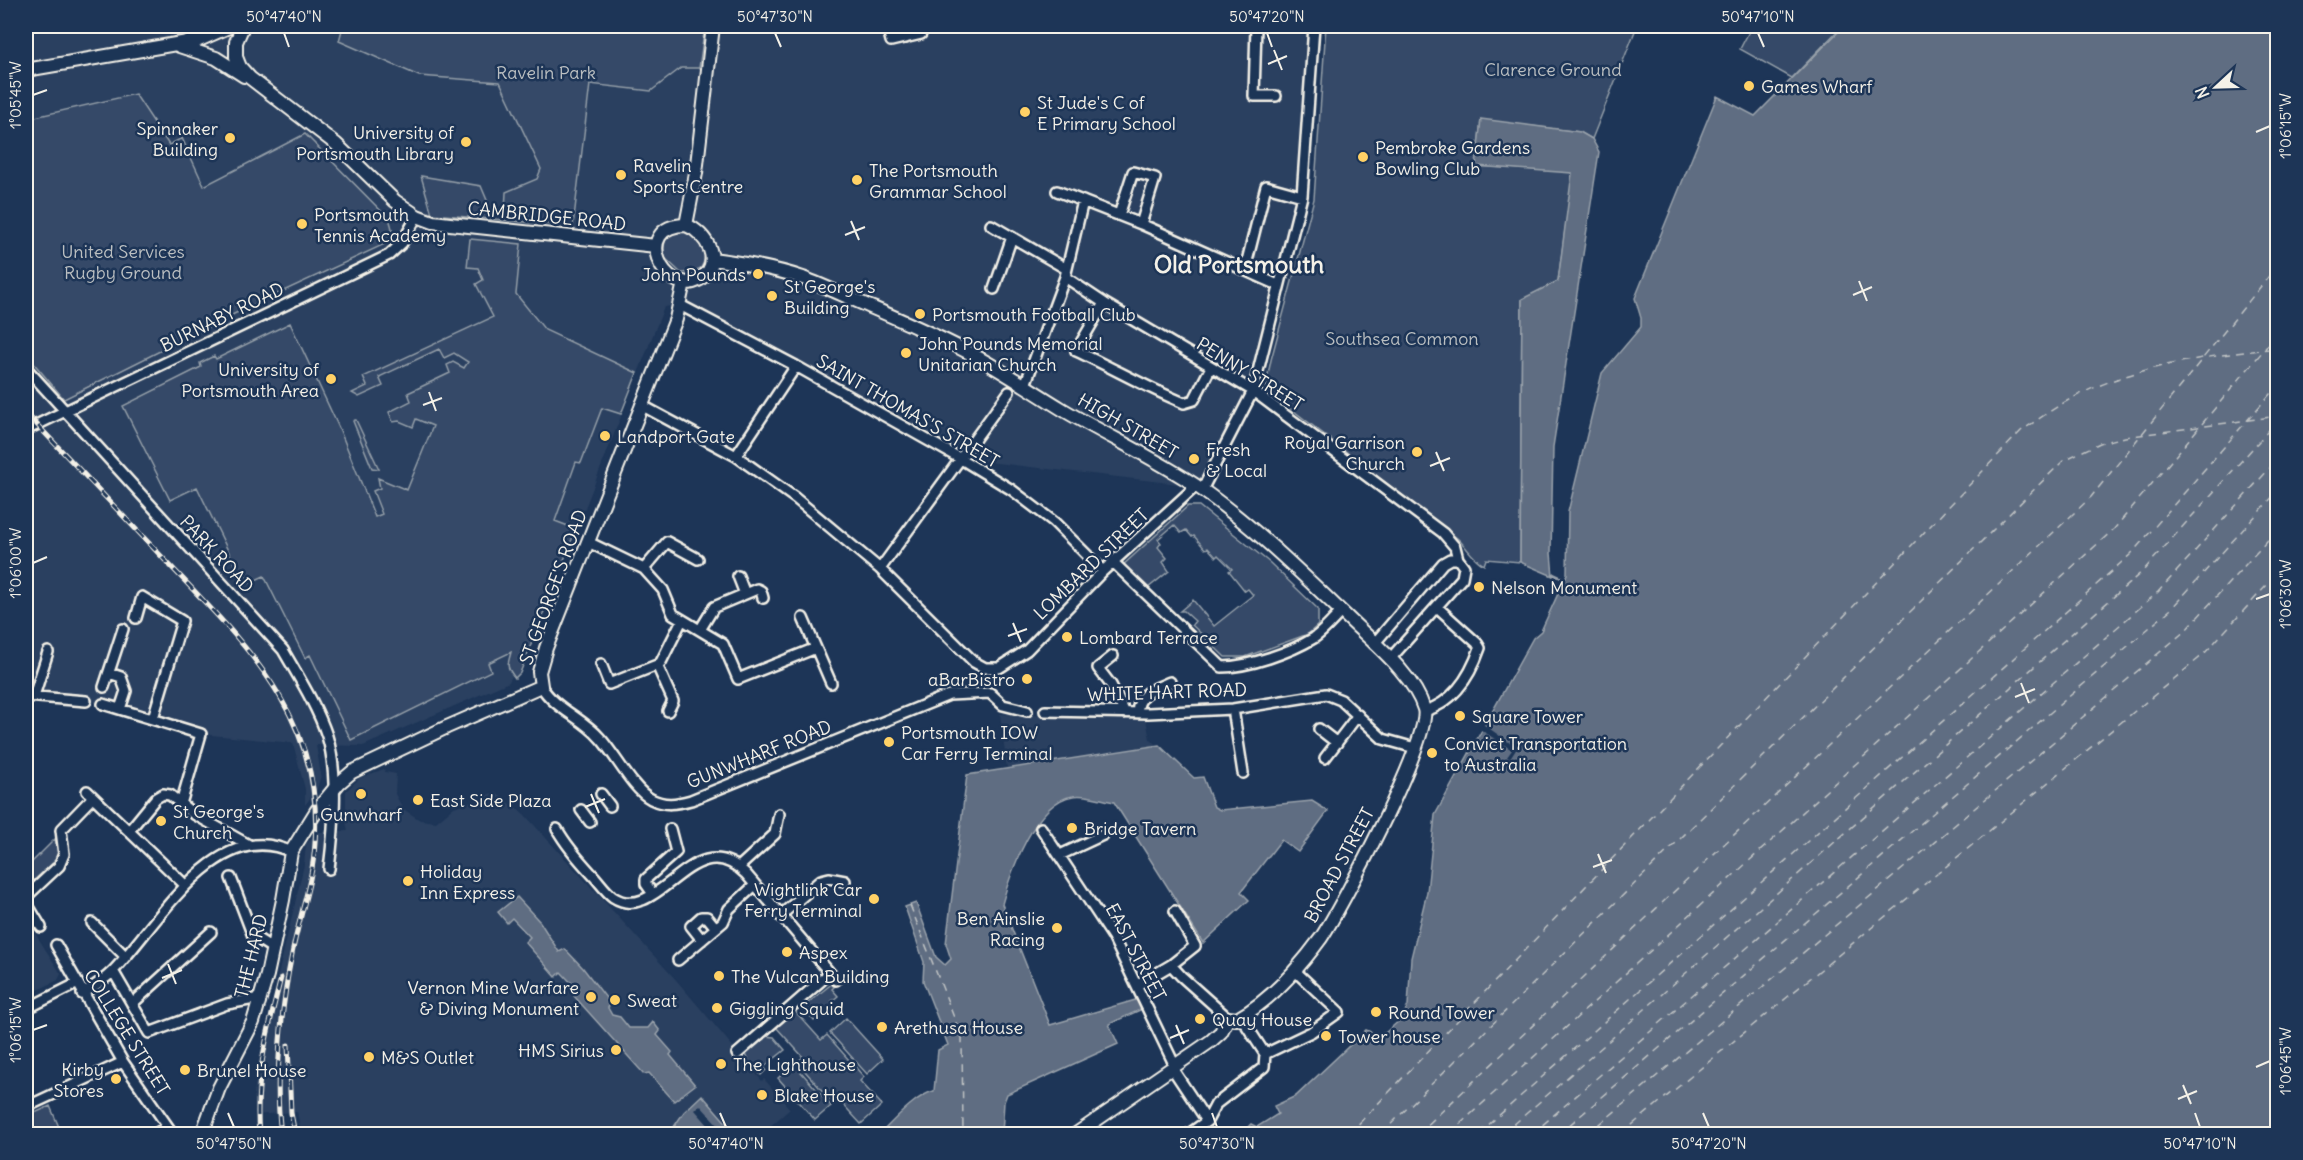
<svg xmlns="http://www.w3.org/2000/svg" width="2303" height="1160" viewBox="0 0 2303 1160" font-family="Delius,sans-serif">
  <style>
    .built { fill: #2a4060 }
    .green { fill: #354a67; stroke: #949ea8; stroke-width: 1.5 }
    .water { fill: #5e6d82; stroke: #9aa2ab; stroke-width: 1.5 }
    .pier { fill: #1d3557 }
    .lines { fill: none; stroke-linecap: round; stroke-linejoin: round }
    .stream { stroke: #9aa2ab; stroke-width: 3 }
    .ferry { stroke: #c0c3c4; stroke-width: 1.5; stroke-dasharray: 8 6; stroke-linecap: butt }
    .minor-casing { stroke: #f4f1e8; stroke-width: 14 }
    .major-casing { stroke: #f4f1e8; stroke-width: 16 }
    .minor { stroke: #1d3557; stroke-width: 9 }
    .major { stroke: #1d3557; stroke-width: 12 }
    .rail-casing { stroke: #f4f1e8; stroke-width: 5 }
    .rail { stroke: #1d3557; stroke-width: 3; stroke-dasharray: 9; stroke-linecap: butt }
    .ticks { fill: none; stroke: #f4f1e8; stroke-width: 2 }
    .poi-dot { fill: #ffd166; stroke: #1d3557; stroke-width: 2 }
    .labels { text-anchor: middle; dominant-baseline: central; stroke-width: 5; stroke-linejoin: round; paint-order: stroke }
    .park-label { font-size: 18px; fill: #bbbfc1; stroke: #1d3557 }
    .poi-label { font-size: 18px; fill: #f4f1e8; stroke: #1d3557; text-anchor: start }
    .street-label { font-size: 18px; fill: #f4f1e8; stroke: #1d3557 }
    .district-label { font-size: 24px; font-weight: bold; fill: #f4f1e8; stroke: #1d3557 }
    .neatline { fill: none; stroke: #f4f1e8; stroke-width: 2 }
    .ticks-label { font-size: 15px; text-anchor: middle; fill: #f4f1e8 }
  </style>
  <rect width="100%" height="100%" fill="#1d3557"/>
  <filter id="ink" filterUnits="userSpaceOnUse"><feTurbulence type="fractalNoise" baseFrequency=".0167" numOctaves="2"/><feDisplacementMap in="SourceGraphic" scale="12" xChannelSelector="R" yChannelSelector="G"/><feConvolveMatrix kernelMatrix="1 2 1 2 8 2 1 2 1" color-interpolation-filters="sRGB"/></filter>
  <g filter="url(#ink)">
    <path class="built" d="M 26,26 L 1314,26 L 1302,196 L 1253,391 L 1196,486 L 961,459 L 680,305 L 664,307 L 548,602 L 509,682 L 363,746 L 316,745 L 321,775 L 317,789 L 305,805 L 305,789 L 293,743 L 201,734 L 96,703 L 66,698 L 26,696 Z
      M 1000,714 L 1146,720 L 1150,739 L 1157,746 L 1007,769 Z
      M 384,769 L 385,772 L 396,774 L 395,794 L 403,809 L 420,820 L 436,822 L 454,807 L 495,792 L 524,814 L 677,981 L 762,1081 L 764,1079 L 790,1109 L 761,1134 L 736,1134 L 702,1096 L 684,1112 L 669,1134 L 301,1134 L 297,1112 L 255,1115 L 254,1093 L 259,1057 L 304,865 L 306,844 L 318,832 L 348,831 L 346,821 L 346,791 L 360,778 Z
      M 26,919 L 61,974 L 58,980 L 26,996 Z"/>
    <path class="green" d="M 343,26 L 705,26 L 699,68 L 681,68 L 651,91 L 590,84 L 573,226 L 432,214 L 421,176 L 481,186 L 492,212 L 505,211 L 506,192 L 537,179 L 541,169 L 500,82 L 419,76 L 339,41 Z
      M 1326,26 L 1637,26 L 1592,139 L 1580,132 L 1481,120 L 1476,166 L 1573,172 L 1558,281 L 1522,300 L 1520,562 L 1486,559 L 1484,565 C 1472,558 1467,547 1457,538 L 1267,390 L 1266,384 L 1271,360 L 1314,199 Z
      M 1752,26 L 1842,26 L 1792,78 L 1740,49 Z
      M 135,94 L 169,145 L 182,138 L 204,186 L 305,134 L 389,219 C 393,229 394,235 387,243 L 236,313 L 64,399 L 26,354 L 26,119 Z
      M 675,230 L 691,231 C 701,244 710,253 701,268 L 692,272 L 681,273 L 664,257 C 663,244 664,238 675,230 Z
      M 470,239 L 521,244 L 516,294 L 545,330 L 637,373 L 621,414 L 602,408 L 581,463 L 576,462 L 555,521 L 576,529 L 520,673 L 515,678 C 505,665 508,665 511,652 L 488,663 L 491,671 L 351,740 L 310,655 L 305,658 L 264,576 L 249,583 L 243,569 L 238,571 L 197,487 L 170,500 L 123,406 L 201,367 L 200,363 L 214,356 L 216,359 L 290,323 L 339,428 L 375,517 L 382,514 L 373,491 L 380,488 L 378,478 L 407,490 L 433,426 L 416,419 L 413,427 L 399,421 L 393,422 L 389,412 L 411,401 L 408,393 L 450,373 L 447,365 L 453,362 L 464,368 L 468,362 L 454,353 L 444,358 L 439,349 L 379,377 L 383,386 L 359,397 L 352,393 L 367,386 L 363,377 L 493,317 L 476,284 L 483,280 L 478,268 L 467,267 Z
      M 355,420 L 356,420 L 379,469 L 372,468 L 353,421 Z
      M 1188,506 L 1199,506 L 1270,563 L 1318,609 L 1318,625 L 1308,634 L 1245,657 L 1225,657 L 1192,625 L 1195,621 L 1184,611 L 1180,611 L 1193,600 L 1214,626 L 1253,595 L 1248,589 L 1245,591 L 1229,571 L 1232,569 L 1218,555 L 1216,557 L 1208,548 L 1205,549 L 1194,536 L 1192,537 L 1186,530 L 1181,533 L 1174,525 L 1158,539 L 1161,543 L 1158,547 L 1167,558 L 1163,562 L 1169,571 L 1148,588 L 1122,566 Z
      M 55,839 L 58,853 L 57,859 L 31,883 L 27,885 L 26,868 Z
      M 834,982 L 836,985 L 832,989 L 838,996 L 832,1001 L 833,1004 L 814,1021 L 803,1007 Z
      M 794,1010 L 821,1040 L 827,1035 L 864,1077 L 860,1081 L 882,1105 L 861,1124 L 839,1100 L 834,1104 L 797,1062 L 803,1057 L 776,1027 Z
      M 846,1018 L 883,1059 L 867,1074 L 830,1033 Z
      M 764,1036 L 774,1037 L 785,1050 L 764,1067 L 766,1070 L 761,1075 L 749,1061 L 746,1054 L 749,1049 Z
      M 794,1064 L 831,1106 L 815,1120 L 778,1078 Z
      M 50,1106 L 62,1134 L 26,1134 L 26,1117 Z"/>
    <path class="water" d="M 1844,26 L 2277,26 L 2277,1134 L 1235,1134 L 1239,1129 L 1243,1132 L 1251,1124 L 1257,1127 L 1278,1114 L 1274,1106 L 1296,1096 L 1366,1030 L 1375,1034 L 1385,1033 L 1400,1020 L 1408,1006 L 1411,958 L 1427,892 L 1435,815 L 1533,638 L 1541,631 L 1567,574 L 1568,512 L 1602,373 L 1641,327 L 1641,318 L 1635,298 L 1717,96 L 1755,116 Z
      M 1481,119 L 1580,132 L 1592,139 L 1599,152 L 1553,447 L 1551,553 L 1553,576 L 1520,562 L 1522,299 L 1558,281 L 1572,173 L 1476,166 Z
      M 1159,745 L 1194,778 L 1203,777 L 1214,807 L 1220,810 L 1312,801 L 1328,811 L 1298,852 L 1281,840 L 1241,892 L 1249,900 L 1203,943 L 1114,802 C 1102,800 1085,793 1073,796 C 1035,802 1011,871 1002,904 L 1050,1025 L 1139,999 L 1142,1009 L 1109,1024 L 1118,1044 L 1007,1094 L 1004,1102 L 1002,1134 L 880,1134 C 894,1120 916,1095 934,1091 L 938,1050 L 948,1045 L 923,981 L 924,962 L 905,907 L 916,903 L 936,957 L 945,965 L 951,959 L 946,944 L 967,775 Z
      M 517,897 L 540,922 L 559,952 L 565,949 L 583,968 L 610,1003 L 608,1008 L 612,1015 L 620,1017 L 629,1028 L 648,1028 L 653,1022 L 660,1031 L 657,1035 L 672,1052 L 670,1055 L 695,1085 L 674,1101 L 649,1073 L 644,1074 L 574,996 L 579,991 L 561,972 L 556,977 L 525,942 L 530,937 L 512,918 L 507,923 L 498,912 Z
      M 702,1095 L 736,1134 L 669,1134 L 684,1112 Z"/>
    <path class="pier" d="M 1483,724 L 1517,748 L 1510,759 L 1507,757 L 1512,750 L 1481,730 L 1471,743 Z
      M 700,1105 L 726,1134 L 716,1134 L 695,1110 Z
      M 297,1112 L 301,1134 L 255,1134 L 255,1115 Z"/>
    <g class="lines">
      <path class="stream" d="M 1553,574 L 1564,579"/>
      <path class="ferry" d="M 910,905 L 962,1038 L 963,1134
        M 1349,1134 L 2021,431 C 2036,421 2051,410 2067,401 C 2130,366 2207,356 2278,348
        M 1381,1134 L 2064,460 L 2100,443 L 2125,437 L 2278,416
        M 1418,1134 L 2091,497 L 2278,265
        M 1449,1134 L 2114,529 L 2278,333
        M 1478,1134 L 2131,554 L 2278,385
        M 1503,1134 L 2143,571 L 2278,420
        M 1532,1134 L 2158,592 L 2278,459
        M 1559,1134 L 2170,610 L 2278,491
        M 1588,1134 L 2185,631 L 2278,529
        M 1621,1134 L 2203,655 L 2278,573"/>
      <g class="minor-casing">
        <path id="minor" d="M 887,26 L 891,41 L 921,34
          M 903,26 L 906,38
          M 1256,26 L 1254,96 L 1276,96
          M 1057,191 L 1141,224 L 1278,285
          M 1119,215 L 1133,172 L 1155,178 L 1141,224
          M 991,225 L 1065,268
          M 1245,269 L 1266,186 L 1302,196
          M 1065,277 L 1104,303 L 1253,391 L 1443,533 L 1455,547 L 1458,559
          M 994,289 L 1012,237
          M 1104,303 L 1076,351 C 1113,368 1147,388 1184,403 L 1194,400 L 1211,367
          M 680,305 L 796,366 L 961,459 L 1012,490 L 1054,522 L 1103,571
          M 26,368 L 283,650 C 299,678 317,706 327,736 C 339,774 334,829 329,869
          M 1025,385 L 1065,277 L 1083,201
          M 641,405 L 736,456 L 795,498 L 880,569 L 974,662 L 985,668 L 999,668 L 1027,650 L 1103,571 L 1196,486
          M 26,430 L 389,255 L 402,243 L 417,216
          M 736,456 L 796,366
          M 1202,490 L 1253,391 L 1302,196 L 1314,26
          M 588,542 L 644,569 L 663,590 L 673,614 L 723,644 L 738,679 L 816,648
          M 1113,562 L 1222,667 C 1249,667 1291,652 1314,638 C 1324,631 1333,620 1341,612
          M 644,569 L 667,542 L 698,559
          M 880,569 L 1009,392
          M 738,576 L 745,594
          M 136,618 L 142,597 L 182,621 L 153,718
          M 803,618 L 831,683
          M 700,630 L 714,607 L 757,589 L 761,591 L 763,598
          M 1374,644 L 1443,563 L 1450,559 L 1458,559 L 1464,567 L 1462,578 L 1390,659
          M 1113,656 L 1098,668 L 1111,685 L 1125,713
          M 601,664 L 609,684 L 657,665 L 661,662 L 682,620
          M 657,665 L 673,701 L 668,711
          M 109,673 L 121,677 L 126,691 L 120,709
          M 541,686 C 555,709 583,718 600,738 C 615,754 633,790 651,799 C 665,806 676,804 691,800 L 949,695 L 990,693 L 1003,705 L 1027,711
          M 104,687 L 123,629
          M 26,696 L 86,701
          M 34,696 L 48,652
          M 103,704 L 201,734 L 181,804
          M 1233,709 L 1243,773
          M 1045,711 L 1148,713 L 1233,709 L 1326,694 L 1341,700 L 1383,739 L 1415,748
          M 1425,711 C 1454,702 1470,677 1480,648 L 1477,643 L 1437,607
          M 1137,713 C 1138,693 1153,689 1170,682
          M 1319,729 L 1337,743
          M 1325,758 L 1358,715
          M 87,791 L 185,885
          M 601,794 L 610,806
          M 581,810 L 590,822
          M 1041,828 L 1113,937 L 1175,1066
          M 557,829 C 566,845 578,859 591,873 C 598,880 605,891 613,897 C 659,927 693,821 746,874 L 836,980
          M 129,831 L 156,798 L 163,794 L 170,795 L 192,813 L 249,845
          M 1060,855 L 1103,835
          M 739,867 L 775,834 L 779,814
          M 231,878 L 253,936 L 272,948
          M 653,894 L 646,884 L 646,879 L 676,852 L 670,829
          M 26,897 L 59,866 L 64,854 L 61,830 L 93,797
          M 26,902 L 41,927
          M 780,916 L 821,880 L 829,878 L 845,881
          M 92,923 L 125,956
          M 702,940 L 691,926 L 701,917 L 707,917 L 716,928
          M 56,945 L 123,1062 L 173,1134
          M 678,960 L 723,922 L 729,909 L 755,885
          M 1171,965 L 1181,976 L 1228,1018
          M 113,971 L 149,1033 L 227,1004 L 260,998
          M 1137,985 L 1171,965 L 1195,946 L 1175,911
          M 82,994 C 93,987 103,981 112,972 C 155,929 216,815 291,852
          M 132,1004 L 211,932
          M 26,1009 L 76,984
          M 737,1054 L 830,973
          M 1265,1054 L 1311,1032 L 1339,1012 L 1294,970
          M 1172,1068 L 1207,1121
          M 26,1107 L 123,1062
          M 155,1134 L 167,1127
          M 1189,1134 L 1207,1121 L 1216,1104 L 1264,1067 L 1265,1054 L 1241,1017"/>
      </g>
      <g class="major-casing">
        <path id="major" d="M 243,26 L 236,42 L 236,57 L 240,67 L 250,78 L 336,144 L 395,201 L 417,216 L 433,222 L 450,224 L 656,246
          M 179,46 L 216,58 L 244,76
          M 26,70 L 199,40 L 231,26
          M 686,225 L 696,173 L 713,26
          M 686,225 C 707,233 724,264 700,279 C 664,300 630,225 686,225 Z
          M 712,259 C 743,263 774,268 803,278 C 824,286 845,296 866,305 C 903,321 941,337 977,357 C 1006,373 1034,392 1062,409 C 1107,436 1159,460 1201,489 C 1253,526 1299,571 1345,615 C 1371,641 1413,673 1424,709 C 1432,737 1341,908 1321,938 C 1299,968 1270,1001 1237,1019 L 1228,1018 L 1221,1032 L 1211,1041 L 1076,1134
          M 202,1134 L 219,1088 L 253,1022 L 267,975 L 283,900 L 291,852 L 317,810 L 339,783 L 352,772 L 447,727 L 541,686 L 539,672 L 546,648 L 676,319 L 684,282"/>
      </g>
      <use href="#minor" class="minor"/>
      <use href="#major" class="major"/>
      <g class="rail-casing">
        <path id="rail" d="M 26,413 C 71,461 117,509 163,558 C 243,643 324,715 315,843 C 313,881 299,917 292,954 C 281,1008 274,1080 281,1134
          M 288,1045 L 291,1113 L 295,1134
          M 259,1134 C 254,1081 268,1029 281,978"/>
      </g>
      <use href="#rail" class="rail"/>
    </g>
  </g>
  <path class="ticks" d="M 284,33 L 289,47M 775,33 L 781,47M 1267,33 L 1272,47M 1758,33 L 1764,47M 1274,50 L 1282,70M 1268,64 L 1287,56M 33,95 L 47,90M 2256,132 L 2270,126M 851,221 L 859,240M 845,235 L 865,227M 1859,281 L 1867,301M 1853,295 L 1872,287M 429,392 L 436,411M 423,405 L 442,398M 1436,452 L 1444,471M 1430,466 L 1450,458M 33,563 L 47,557M 2256,599 L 2270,594M 1013,623 L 1021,642M 1008,636 L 1027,629M 2021,683 L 2029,703M 2015,697 L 2035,689M 591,794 L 599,813M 585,807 L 605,799M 1598,854 L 1606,873M 1593,867 L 1612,860M 168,964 L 176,984M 162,978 L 182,970M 1176,1025 L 1184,1044M 33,1030 L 47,1025M 1170,1038 L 1189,1030M 2256,1067 L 2270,1061M 2183,1085 L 2191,1104M 2178,1099 L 2197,1091M 228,1113 L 234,1127M 720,1113 L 726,1127M 1212,1113 L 1217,1127M 1703,1113 L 1709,1127M 2195,1113 L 2200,1127"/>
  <g class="poi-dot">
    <circle cx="1749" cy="86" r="6"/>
    <circle cx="1025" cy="112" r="6"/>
    <circle cx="230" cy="138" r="6"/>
    <circle cx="466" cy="142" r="6"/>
    <circle cx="1363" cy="157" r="6"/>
    <circle cx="621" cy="175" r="6"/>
    <circle cx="857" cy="180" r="6"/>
    <circle cx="302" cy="224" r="6"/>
    <circle cx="758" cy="274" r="6"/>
    <circle cx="772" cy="296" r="6"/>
    <circle cx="920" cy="314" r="6"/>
    <circle cx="906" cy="353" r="6"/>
    <circle cx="331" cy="379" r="6"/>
    <circle cx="605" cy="436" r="6"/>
    <circle cx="1417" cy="452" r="6"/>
    <circle cx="1194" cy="459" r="6"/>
    <circle cx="1479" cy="587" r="6"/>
    <circle cx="1067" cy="637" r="6"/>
    <circle cx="1027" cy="679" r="6"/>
    <circle cx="1460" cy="716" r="6"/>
    <circle cx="889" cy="742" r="6"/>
    <circle cx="1432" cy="753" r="6"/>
    <circle cx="361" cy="794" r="6"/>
    <circle cx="418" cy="800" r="6"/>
    <circle cx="161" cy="821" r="6"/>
    <circle cx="1072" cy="828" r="6"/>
    <circle cx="408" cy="881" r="6"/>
    <circle cx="874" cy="899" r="6"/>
    <circle cx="1057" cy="928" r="6"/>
    <circle cx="787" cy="952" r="6"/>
    <circle cx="719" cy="976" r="6"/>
    <circle cx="591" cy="997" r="6"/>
    <circle cx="615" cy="1000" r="6"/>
    <circle cx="717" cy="1008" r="6"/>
    <circle cx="1376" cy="1012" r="6"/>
    <circle cx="1200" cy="1019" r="6"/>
    <circle cx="882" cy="1027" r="6"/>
    <circle cx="1326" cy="1036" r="6"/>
    <circle cx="616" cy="1050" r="6"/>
    <circle cx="369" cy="1057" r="6"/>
    <circle cx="721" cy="1064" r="6"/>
    <circle cx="185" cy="1070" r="6"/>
    <circle cx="116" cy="1079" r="6"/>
    <circle cx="762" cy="1095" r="6"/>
  </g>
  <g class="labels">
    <g class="park-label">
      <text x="1553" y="69">Clarence Ground</text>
      <text x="546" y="72">Ravelin Park</text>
      <text x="123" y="251">United Services<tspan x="123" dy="21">Rugby Ground</tspan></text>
      <text x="1402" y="338">Southsea Common</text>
    </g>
    <g class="poi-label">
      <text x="1761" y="86">Games Wharf</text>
      <text x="1037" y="102">St Jude's C of<tspan x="1037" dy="21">E Primary School</tspan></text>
      <text x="218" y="128" text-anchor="end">Spinnaker<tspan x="218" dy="21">Building</tspan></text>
      <text x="454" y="132" text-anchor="end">University of<tspan x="454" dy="21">Portsmouth Library</tspan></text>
      <text x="1375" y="147">Pembroke Gardens<tspan x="1375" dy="21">Bowling Club</tspan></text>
      <text x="633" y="165">Ravelin<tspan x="633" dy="21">Sports Centre</tspan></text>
      <text x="869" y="170">The Portsmouth<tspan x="869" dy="21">Grammar School</tspan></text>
      <text x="314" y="214">Portsmouth<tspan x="314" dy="21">Tennis Academy</tspan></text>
      <text x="746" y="274" text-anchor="end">John Pounds</text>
      <text x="784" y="286">St George's<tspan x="784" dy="21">Building</tspan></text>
      <text x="932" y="314">Portsmouth Football Club</text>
      <text x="918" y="343">John Pounds Memorial<tspan x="918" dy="21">Unitarian Church</tspan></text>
      <text x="319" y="369" text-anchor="end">University of<tspan x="319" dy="21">Portsmouth Area</tspan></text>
      <text x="617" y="436">Landport Gate</text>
      <text x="1405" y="442" text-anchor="end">Royal Garrison<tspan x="1405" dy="21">Church</tspan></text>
      <text x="1206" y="449">Fresh<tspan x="1206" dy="21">&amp; Local</tspan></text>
      <text x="1491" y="587">Nelson Monument</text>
      <text x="1079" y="637">Lombard Terrace</text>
      <text x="1015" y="679" text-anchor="end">aBarBistro</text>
      <text x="1472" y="716">Square Tower</text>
      <text x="901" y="732">Portsmouth IOW<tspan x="901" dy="21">Car Ferry Terminal</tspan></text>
      <text x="1444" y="743">Convict Transportation<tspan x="1444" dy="21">to Australia</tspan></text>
      <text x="430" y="800">East Side Plaza</text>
      <text x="173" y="811">St George's<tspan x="173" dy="21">Church</tspan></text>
      <text x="361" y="814" text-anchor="middle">Gunwharf</text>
      <text x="1084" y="828">Bridge Tavern</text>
      <text x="420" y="871">Holiday<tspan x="420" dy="21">Inn Express</tspan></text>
      <text x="862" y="889" text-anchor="end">Wightlink Car<tspan x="862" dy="21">Ferry Terminal</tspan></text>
      <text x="1045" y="918" text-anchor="end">Ben Ainslie<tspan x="1045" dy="21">Racing</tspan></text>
      <text x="799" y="952">Aspex</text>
      <text x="731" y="976">The Vulcan Building</text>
      <text x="579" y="987" text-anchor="end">Vernon Mine Warfare<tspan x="579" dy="21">&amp; Diving Monument</tspan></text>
      <text x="627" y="1000">Sweat</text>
      <text x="729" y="1008">Giggling Squid</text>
      <text x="1388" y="1012">Round Tower</text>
      <text x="1212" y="1019">Quay House</text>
      <text x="894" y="1027">Arethusa House</text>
      <text x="1338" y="1036">Tower house</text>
      <text x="604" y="1050" text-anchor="end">HMS Sirius</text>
      <text x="381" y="1057">M&amp;S Outlet</text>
      <text x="733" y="1064">The Lighthouse</text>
      <text x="104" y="1069" text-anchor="end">Kirby<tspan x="104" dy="21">Stores</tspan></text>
      <text x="197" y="1070">Brunel House</text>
      <text x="774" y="1095">Blake House</text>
    </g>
    <g class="street-label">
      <text transform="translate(547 216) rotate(6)">CAMBRIDGE ROAD</text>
      <text transform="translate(222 317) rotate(-26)">BURNABY ROAD</text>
      <text transform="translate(1250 374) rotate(32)">PENNY STREET</text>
      <text transform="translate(908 411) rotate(30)">SAINT THOMAS'S STREET</text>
      <text transform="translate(1128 426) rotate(30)">HIGH STREET</text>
      <text transform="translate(217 554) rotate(47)">PARK ROAD</text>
      <text transform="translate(1091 564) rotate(-44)">LOMBARD STREET</text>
      <text transform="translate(553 587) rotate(-70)">ST GEORGE'S ROAD</text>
      <text transform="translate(1167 692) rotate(-2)">WHITE HART ROAD</text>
      <text transform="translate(759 754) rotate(-22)">GUNWHARF ROAD</text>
      <text transform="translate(1339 865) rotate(-62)">BROAD STREET</text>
      <text transform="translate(1136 952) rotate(62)">EAST STREET</text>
      <text transform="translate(251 956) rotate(-76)">THE HARD</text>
      <text transform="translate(127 1032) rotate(58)">COLLEGE STREET</text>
    </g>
    <g class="district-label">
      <text x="1239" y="264">Old Portsmouth</text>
    </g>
  </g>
  <rect width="2303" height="1160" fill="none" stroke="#1d3557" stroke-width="66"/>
  <g transform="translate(2216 87) rotate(248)" stroke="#1d3557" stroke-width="4.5" paint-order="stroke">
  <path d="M0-4.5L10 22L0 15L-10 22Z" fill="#f4f1e8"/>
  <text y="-9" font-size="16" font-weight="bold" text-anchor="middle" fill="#f4f1e8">N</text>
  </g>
  <rect x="33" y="33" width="2237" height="1094" class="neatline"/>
  <g class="ticks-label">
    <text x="284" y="22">50°47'40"N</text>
    <text x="775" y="22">50°47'30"N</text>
    <text x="1267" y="22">50°47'20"N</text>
    <text x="1758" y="22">50°47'10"N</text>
    <text transform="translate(16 95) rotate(-90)" y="5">1°05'45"W</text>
    <text transform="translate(2286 126) rotate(-90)" y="5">1°06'15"W</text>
    <text transform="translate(16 563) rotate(-90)" y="5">1°06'00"W</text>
    <text transform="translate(2286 594) rotate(-90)" y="5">1°06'30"W</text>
    <text transform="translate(16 1030) rotate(-90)" y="5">1°06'15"W</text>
    <text transform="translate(2286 1061) rotate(-90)" y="5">1°06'45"W</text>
    <text x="234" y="1149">50°47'50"N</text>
    <text x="726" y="1149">50°47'40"N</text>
    <text x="1217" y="1149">50°47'30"N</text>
    <text x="1709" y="1149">50°47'20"N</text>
    <text x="2200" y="1149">50°47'10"N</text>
  </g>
</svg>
